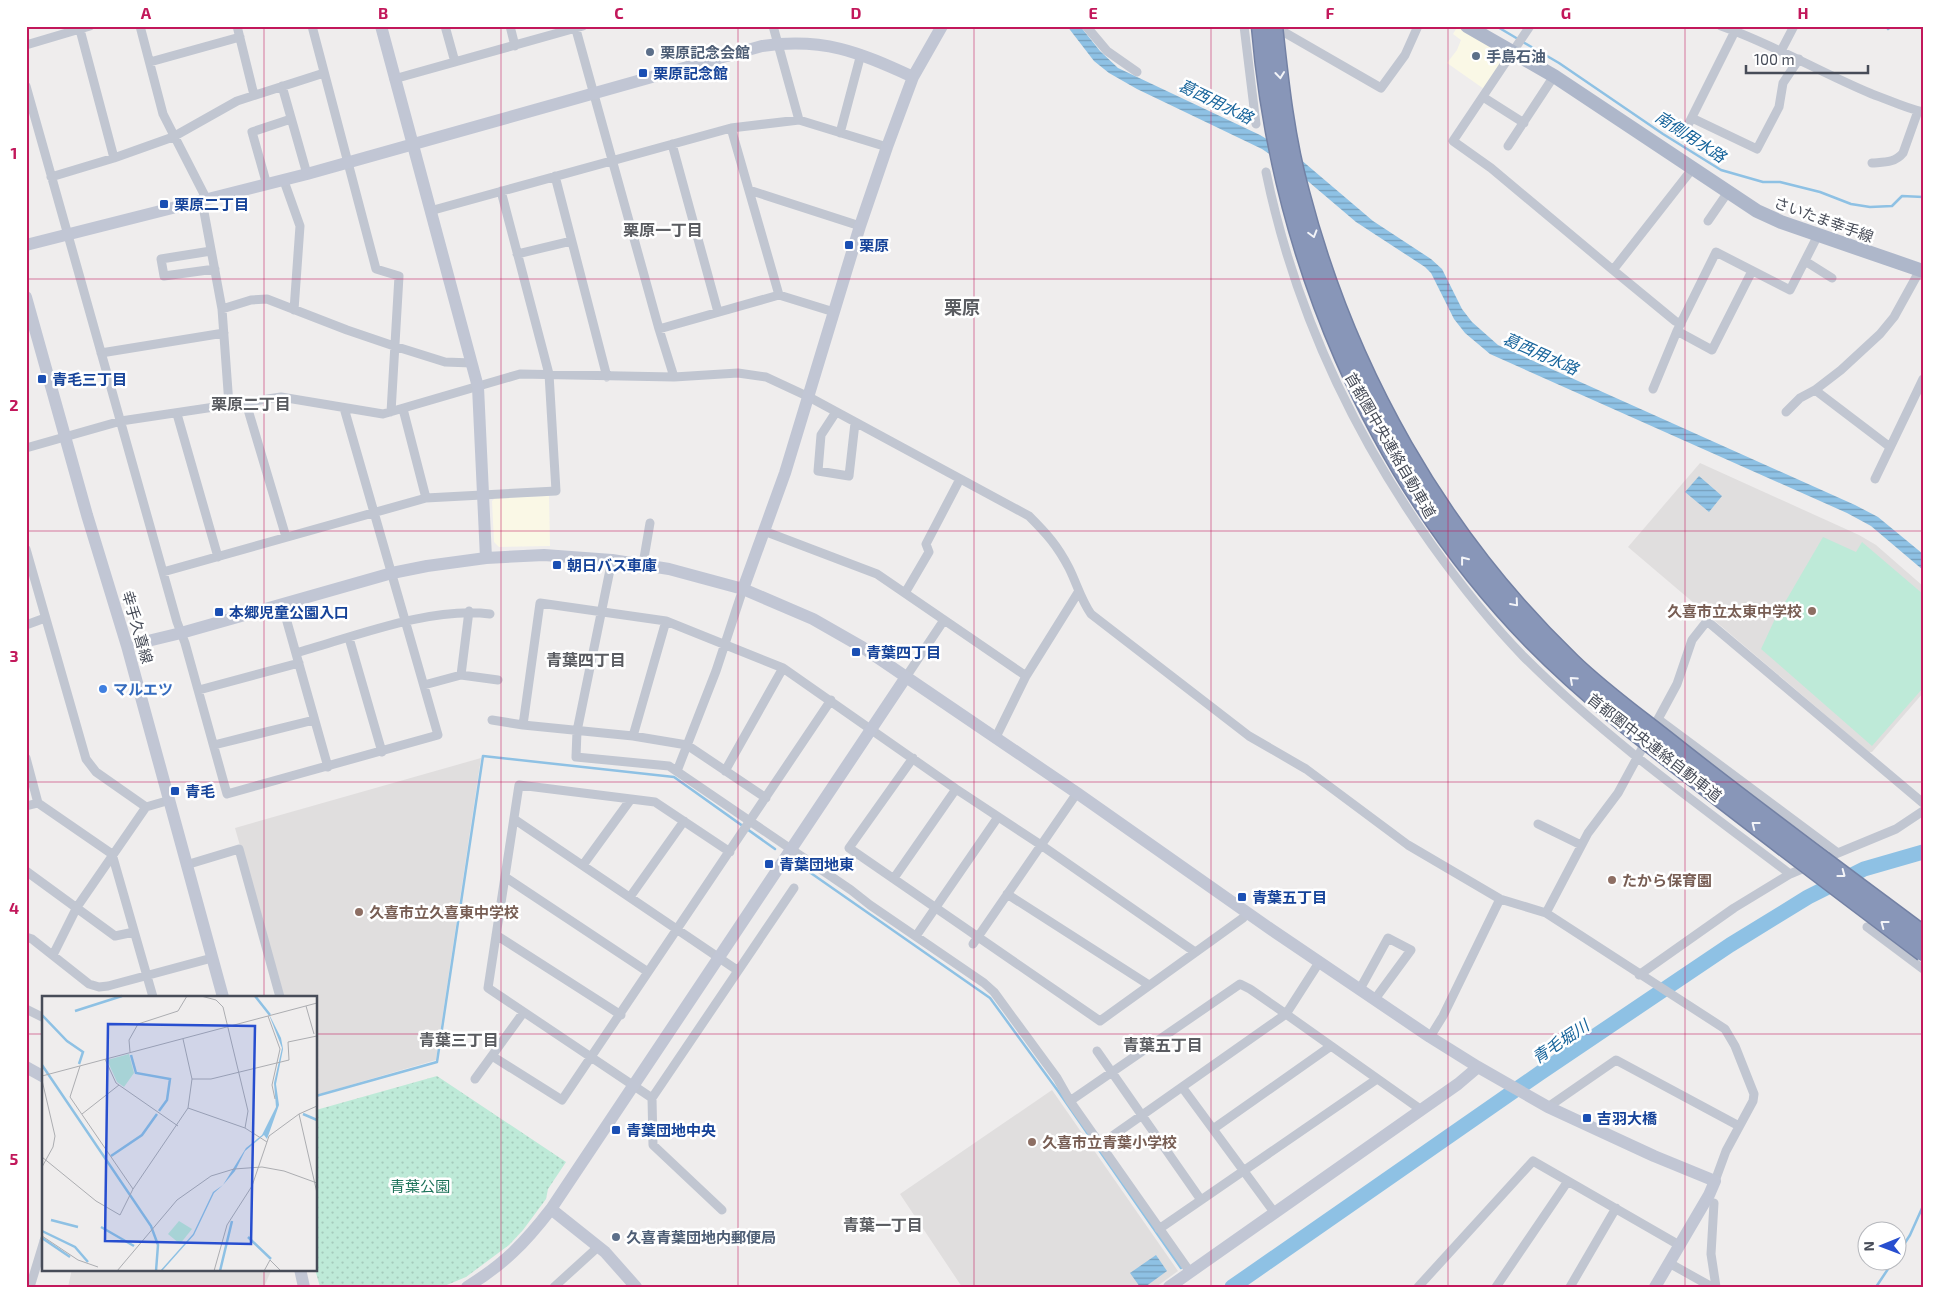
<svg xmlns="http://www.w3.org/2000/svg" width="1949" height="1313" viewBox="0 0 1949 1313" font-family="'Exo 2','Noto Sans JP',sans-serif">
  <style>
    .commercial { fill: #faf8e6 }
    .education { fill: #e0dede }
    .park { fill: url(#park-dots) }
    .garden { fill: #beead8 }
    .water { fill: url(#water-rules) }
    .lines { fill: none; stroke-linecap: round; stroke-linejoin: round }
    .stream { stroke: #8ec1e4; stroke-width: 2.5 }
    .river { stroke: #8ec1e4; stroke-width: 15 }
    .street { stroke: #c1c6d1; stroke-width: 9 }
    .secondary { stroke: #c1c6d4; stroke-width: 12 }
    .primary { stroke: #aeb7ca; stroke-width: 14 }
    .highway-bridge-casing { stroke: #7381a4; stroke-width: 19; stroke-linecap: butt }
    .highway-bridge { stroke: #8896b8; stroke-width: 16 }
    .oneway { stroke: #f3f4f8 }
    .grid { fill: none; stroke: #c2185b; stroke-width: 1; stroke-opacity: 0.55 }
    .service-dot { fill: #5c6f8a; stroke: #fff; stroke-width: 2 }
    .transit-dot { fill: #1a4fb4; stroke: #fff; stroke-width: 2 }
    .education-dot { fill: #8d6e63; stroke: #fff; stroke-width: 2 }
    .shop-dot { fill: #3f7fe0; stroke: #fff; stroke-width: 2 }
    .labels { text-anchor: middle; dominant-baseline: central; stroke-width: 5; stroke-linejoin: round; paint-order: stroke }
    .service-label { font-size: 15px; font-weight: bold; fill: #4e5e75; stroke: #fff; text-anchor: start }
    .transit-label { font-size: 15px; font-weight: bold; fill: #164399; stroke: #fff; text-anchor: start }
    .street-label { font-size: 15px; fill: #474c58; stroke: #fff }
    .education-label { font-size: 15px; font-weight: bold; fill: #785e54; stroke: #fff; text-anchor: start }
    .shop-label { font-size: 15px; font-weight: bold; fill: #366cbe; stroke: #fff; text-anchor: start }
    .park-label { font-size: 15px; fill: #1e735a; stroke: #fff }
    .water-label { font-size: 16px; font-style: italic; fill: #17649b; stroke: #fff }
    .neighbourhood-label { font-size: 16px; font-weight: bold; fill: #5a5c61; stroke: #fff }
    .quarter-label { font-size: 18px; font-weight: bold; fill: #5a5c61; stroke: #fff }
    .inset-river { fill: none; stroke: #8ec1e4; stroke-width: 2.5 }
    .inset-road { fill: none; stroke: #acadb1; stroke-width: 1 }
    .view { fill: #274ecf; fill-opacity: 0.15; stroke: #274ecf; stroke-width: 2.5 }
    .inset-edge { fill: none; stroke: #474c58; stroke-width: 2.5 }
    .neatline { fill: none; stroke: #c2185b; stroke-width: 2 }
    .grid-label { font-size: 16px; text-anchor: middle; font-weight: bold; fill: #c2185b }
  </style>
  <defs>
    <pattern id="park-dots" width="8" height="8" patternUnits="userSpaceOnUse" patternTransform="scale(1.25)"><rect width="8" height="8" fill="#beead8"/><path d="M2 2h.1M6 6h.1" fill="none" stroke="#a5cabc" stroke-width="1.8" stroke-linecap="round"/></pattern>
    <pattern id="water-rules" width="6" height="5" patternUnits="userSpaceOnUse" patternTransform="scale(1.25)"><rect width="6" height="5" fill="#8ec1e4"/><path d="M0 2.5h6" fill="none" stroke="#769fbc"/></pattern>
  </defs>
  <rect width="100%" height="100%" fill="#efeded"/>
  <path class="commercial" d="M 1458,26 L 1508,53 L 1484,89 L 1447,63 L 1457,50 L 1461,40 L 1453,34 Z
    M 549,496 L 550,546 L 499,547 L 494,542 L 492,501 L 495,498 Z"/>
  <path class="education" d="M 1700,463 L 1859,535 L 1876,545 L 1923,586 L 1923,693 L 1872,752 L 1869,752 L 1628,547 Z
    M 481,758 L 436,1060 L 316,1095 L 316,997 L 283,997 L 235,828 Z
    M 1052,1090 L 1178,1271 L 1156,1287 L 962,1287 L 900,1194 Z
    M 72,1269 L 267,1269 L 271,1271 L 264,1287 L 68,1287 Z"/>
  <path class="park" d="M 437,1076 L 566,1162 L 548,1189 L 546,1199 L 523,1230 L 509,1245 L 466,1277 L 442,1287 L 320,1287 L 315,1269 L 316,1110 Z"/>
  <path class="garden" d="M 1823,537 L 1856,552 L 1862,542 L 1923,594 L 1923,688 L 1872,746 L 1761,649 L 1774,621 Z"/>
  <path class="water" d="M 1067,26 L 1080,26 L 1100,51 L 1118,68 L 1260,135 L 1300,159 L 1373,221 L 1431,259 L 1442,269 L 1462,309 L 1472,322 L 1498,345 L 1855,505 L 1878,517 L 1923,554 L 1923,570 L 1871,526 L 1847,513 L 1490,354 L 1465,333 L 1454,319 L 1431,273 L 1425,267 L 1356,222 L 1303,177 L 1262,149 L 1137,89 L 1109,73 L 1094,61 Z
    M 1699,476 L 1722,496 L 1709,512 L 1685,492 Z
    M 1156,1255 L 1167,1271 L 1145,1287 L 1140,1287 L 1130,1273 Z"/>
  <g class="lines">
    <path class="stream" d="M 1496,26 L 1518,39
      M 1888,29 L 1892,26
      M 1523,42 L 1559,63 L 1663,134 L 1721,170 L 1763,182 L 1780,182 L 1820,192 L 1851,204 L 1870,207 L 1892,206 L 1902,196 L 1923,197
      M 795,862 L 990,998 L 1058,1091 L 1181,1268
      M 316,1096 L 437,1062 L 483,756 L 674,777 L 775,849
      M 41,1240 L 44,1232
      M 1896,1257 L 1910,1235 L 1923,1206
      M 1876,1287 L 1894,1260"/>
    <path class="river" d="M 1232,1287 L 1540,1073 L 1730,945 L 1808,897 L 1864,869 L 1923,852"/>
    <path class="street" d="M 79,26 L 114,158
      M 140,26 L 163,114 L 207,200
      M 237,26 L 254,95
      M 312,26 L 376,269 L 399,276 L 391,412
      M 445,26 L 455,62
      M 510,26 L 515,46
      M 575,26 L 659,329 L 674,377
      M 773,26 L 799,120
      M 1086,26 L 1107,51 L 1137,72
      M 1244,26 L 1256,124
      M 1282,26 L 1282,31 L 1381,88 L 1405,55 L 1418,26
      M 1530,26 L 1453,141 L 1491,168 L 1613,270
      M 1721,26 C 1773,44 1821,73 1872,94 C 1889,100 1905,108 1923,112
      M 26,45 L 90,26
      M 1781,51 L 1794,26
      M 150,62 L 240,37
      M 394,79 L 583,26
      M 26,86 L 177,622 L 185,643 L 227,794 L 438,735 L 344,408
      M 282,86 L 307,174
      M 1483,97 L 1524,123
      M 1692,118 L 1757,149 L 1779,107 L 1783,83 L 1799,59
      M 1687,127 L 1735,31
      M 731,128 L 779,295
      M 840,133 L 861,54
      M 672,144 L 718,312
      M 1508,146 L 1554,76
      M 1872,163 C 1884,162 1895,163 1903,153 L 1918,111
      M 1266,172 C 1294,308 1352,432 1432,545 C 1460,584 1490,622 1524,657 C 1605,738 1699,805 1790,874
      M 555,176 L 607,377
      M 51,177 L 114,158 L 173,137 L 237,101 L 324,73
      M 284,181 L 300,226 L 294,310
      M 267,185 L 252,132 L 291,119
      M 749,190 L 860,226
      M 202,201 L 222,309 L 229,405
      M 430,211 L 731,128 L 799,120 L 887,147
      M 1708,221 L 1728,192
      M 211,251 L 161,259 L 164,276 L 215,269
      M 517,254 L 571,241
      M 1805,261 L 1832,278
      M 222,309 L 251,300 L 267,299 L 347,330 L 394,346 L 445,362 L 472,363
      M 1681,324 L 1675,321 L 1613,270 L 1693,168
      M 659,329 L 779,295 L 834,312
      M 1677,331 L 1712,350 L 1752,271
      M 101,353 L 224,333
      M 1653,389 L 1677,331 L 1716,252 L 1790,290 L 1818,235
      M 1815,390 L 1890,447
      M 246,403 L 286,537
      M 403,409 L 426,498
      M 836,412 L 821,435 L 818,471 L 849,476 L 855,423
      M 1786,412 L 1800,398 L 1815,390 L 1841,370 L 1880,334 L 1894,317 L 1920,270
      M 177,414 L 218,557
      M 26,448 L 121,421 L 281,397 L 383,414 L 520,374 L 674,377 L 738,373 L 766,377 L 809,397 L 1029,516 C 1047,534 1057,545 1069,568 C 1077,584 1081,600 1091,614 L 1249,736 L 1306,769 L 1408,845 L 1500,899 L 1546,913 L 1725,1029 L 1735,1046 L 1754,1094 L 1753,1101 L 1726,1151 L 1715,1181
      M 1875,479 L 1923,379
      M 764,531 L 877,574 L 1026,676
      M 26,549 L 86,759 L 96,772 L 146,807 L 170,800
      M 612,560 L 577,731 L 576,757 L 669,766 L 851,890 L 870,905 L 984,983 L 994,992 L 1057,1078 L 1070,1101 L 1190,1272
      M 643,564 L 650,523
      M 163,572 L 426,498 L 556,491 L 549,374 L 501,191
      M 905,593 L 929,552 L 926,544 L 960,479
      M 282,604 L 328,767
      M 26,625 L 45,618
      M 349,638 L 382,752
      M 296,653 C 353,637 431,606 490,614
      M 461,675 L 498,680
      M 906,677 L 944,620
      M 424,685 L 461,675 L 469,611
      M 199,690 L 299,663
      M 1658,719 L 1838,853
      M 492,720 L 523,725
      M 633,736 L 666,621
      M 996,737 L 1026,676 L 1079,591
      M 214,745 L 314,720
      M 26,758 L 38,803 L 112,854 L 153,997
      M 913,758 L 849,848 L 1100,1021 L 1243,918
      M 677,771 L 716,671 L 743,589
      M 725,771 L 783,668
      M 766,798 L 687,745 L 633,736 L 523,725 L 540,603 L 666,621 L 783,668 L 956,789 L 1041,845 L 1195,952
      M 26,806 L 38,803
      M 514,819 L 737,970
      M 1538,824 L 1581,845
      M 1821,860 L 1896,829 L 1923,811
      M 186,865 L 239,849 L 280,997
      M 583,865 L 631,799
      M 26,871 L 115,936 L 134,932
      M 505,877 L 648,972
      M 894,878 L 956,789
      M 1007,894 L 1149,985
      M 630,897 L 684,821
      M 1546,913 L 1588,833 L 1618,793 L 1677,684 L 1692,640 L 1707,621 L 1923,803
      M 1867,927 L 1923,969
      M 496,935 L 621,1015
      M 916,936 L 998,817
      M 26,937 L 32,939 L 89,984 L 99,987 L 108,986 L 212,958
      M 973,944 L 1077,793
      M 53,955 L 77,907 L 146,807
      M 1639,975 L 1734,908 L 1790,874 L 1809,866
      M 1360,989 L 1388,938 L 1411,950 L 1375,999
      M 26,1009 L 44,1018
      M 1430,1037 L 1443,1016 L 1500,899
      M 1097,1051 L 1201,1200
      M 492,1056 L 562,1100 L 831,700
      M 475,1079 L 523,1013
      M 1182,1087 L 1274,1212
      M 652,1098 L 794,888
      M 1070,1101 L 1240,984 L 1250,989 L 1286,1014 L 1420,1109
      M 1548,1107 L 1616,1060 L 1739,1126
      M 1213,1129 L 1331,1046
      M 1101,1144 L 1286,1014 L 1320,961
      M 1714,1203 L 1711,1254 L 1716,1287
      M 722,1210 L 653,1145 L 652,1098 L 488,988 L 519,785 L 655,802 L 730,852
      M 1159,1229 L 1377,1079
      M 1669,1263 L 1712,1287
      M 30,1287 L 44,1241
      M 554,1287 L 598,1247
      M 1418,1287 L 1533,1161 L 1679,1245
      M 1496,1287 L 1568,1181
      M 1570,1287 L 1616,1208"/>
    <path class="secondary" d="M 381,26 L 478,387 L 486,558
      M 26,245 L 307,174 L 762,46 C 823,37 859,52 913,77
      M 26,297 L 87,515 L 127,646 L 223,997
      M 743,589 L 785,473 L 860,226 L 887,147 L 913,77 L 942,26
      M 127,646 L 181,633 L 392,573 L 427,566 L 486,558 L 544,555 L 612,560 L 669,569 L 743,589 L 813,619 L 862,647 L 1077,793 L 1272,930 L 1430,1037 L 1478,1067 L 1548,1107 L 1654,1156 L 1715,1181 L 1709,1195 L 1655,1287
      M 26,1067 L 44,1077
      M 551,1209 L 605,1252 L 636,1287
      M 300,1269 L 304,1287
      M 467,1287 C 504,1264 524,1244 551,1209 L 906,677
      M 1169,1287 L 1458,1084 L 1478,1067"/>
    <path class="primary" d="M 1467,26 L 1554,76 L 1757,211 L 1781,222 L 1923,271"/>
    <g class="highway-bridge-casing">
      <path id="highway-bridge" d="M 1260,26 C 1279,254 1372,476 1532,641 C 1585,695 1645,741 1705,787 C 1777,843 1850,898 1923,953
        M 1274,26 C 1280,82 1286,139 1301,193 C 1347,370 1440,536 1572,662 C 1604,693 1641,719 1676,747 C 1757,811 1840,872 1923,934"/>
    </g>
    <use href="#highway-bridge" class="highway-bridge"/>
  </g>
  <defs><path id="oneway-chevron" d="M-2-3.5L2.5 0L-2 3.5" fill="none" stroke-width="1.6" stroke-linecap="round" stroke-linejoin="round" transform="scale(1.25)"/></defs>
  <g class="oneway">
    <use href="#oneway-chevron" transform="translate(1280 75) rotate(84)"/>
    <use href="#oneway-chevron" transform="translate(1313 234) rotate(74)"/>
    <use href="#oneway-chevron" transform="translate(1464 560) rotate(-128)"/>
    <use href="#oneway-chevron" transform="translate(1515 603) rotate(49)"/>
    <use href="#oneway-chevron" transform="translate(1573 680) rotate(-138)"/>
    <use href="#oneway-chevron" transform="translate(1755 825) rotate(-142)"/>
    <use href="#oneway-chevron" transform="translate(1842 874) rotate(37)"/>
    <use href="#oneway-chevron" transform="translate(1884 924) rotate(-143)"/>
  </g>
  <path class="grid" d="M 264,26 L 264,997M 501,26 L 501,1287M 738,26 L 738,1287M 974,26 L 974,1287M 1211,26 L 1211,1287M 1448,26 L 1448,1287M 1685,26 L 1685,1287M 26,279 L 1923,279M 26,531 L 1923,531M 26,782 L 1923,782M 26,1034 L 44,1034M 316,1034 L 1923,1034M 264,1269 L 264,1287"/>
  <g class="service-dot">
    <circle cx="650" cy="52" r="5"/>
    <circle cx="1476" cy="56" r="5"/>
    <circle cx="616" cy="1237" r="5"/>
  </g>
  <g class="transit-dot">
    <rect x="638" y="68" width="10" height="10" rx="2.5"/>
    <rect x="159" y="199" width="10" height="10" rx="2.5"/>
    <rect x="844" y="240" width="10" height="10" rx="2.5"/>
    <rect x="37" y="374" width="10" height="10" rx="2.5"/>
    <rect x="552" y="560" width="10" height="10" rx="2.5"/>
    <rect x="214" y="607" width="10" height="10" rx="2.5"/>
    <rect x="851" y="647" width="10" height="10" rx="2.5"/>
    <rect x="170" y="786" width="10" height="10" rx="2.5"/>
    <rect x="764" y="859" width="10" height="10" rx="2.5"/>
    <rect x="1237" y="892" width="10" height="10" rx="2.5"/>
    <rect x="1582" y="1113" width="10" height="10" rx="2.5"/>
    <rect x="611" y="1125" width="10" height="10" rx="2.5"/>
  </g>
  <g class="education-dot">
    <circle cx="1812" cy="611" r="5"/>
    <circle cx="1612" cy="880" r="5"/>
    <circle cx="359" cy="912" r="5"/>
    <circle cx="1032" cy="1142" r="5"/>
  </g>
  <circle class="shop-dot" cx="103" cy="689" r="5"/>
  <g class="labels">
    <g class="service-label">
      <text x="660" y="52">栗原記念会館</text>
      <text x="1486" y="56">手島石油</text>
      <text x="626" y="1237">久喜青葉団地内郵便局</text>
    </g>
    <g class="transit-label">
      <text x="653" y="73">栗原記念館</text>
      <text x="174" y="204">栗原二丁目</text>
      <text x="859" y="245">栗原</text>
      <text x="52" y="379">青毛三丁目</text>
      <text x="567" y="565">朝日バス車庫</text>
      <text x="229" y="612">本郷児童公園入口</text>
      <text x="866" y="652">青葉四丁目</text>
      <text x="185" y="791">青毛</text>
      <text x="779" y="864">青葉団地東</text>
      <text x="1252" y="897">青葉五丁目</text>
      <text x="1597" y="1118">吉羽大橋</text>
      <text x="626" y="1130">青葉団地中央</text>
    </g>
    <g class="street-label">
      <text transform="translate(1824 219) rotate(20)">さいたま幸手線</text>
      <text transform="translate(1391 445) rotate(60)">首都圏中央連絡自動車道</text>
      <text transform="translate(138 627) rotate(74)">幸手久喜線</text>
      <text transform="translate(1655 747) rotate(38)">首都圏中央連絡自動車道</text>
    </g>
    <g class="education-label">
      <text x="1802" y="611" text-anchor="end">久喜市立太東中学校</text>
      <text x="1622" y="880">たから保育園</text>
      <text x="369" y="912">久喜市立久喜東中学校</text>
      <text x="1042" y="1142">久喜市立青葉小学校</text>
    </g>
    <g class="shop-label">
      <text x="113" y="689">マルエツ</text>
    </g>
    <g class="park-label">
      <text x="420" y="1186">青葉公園</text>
    </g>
    <g class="water-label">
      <text transform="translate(1216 101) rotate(26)">葛西用水路</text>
      <text transform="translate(1691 136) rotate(33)">南側用水路</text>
      <text transform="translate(1541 353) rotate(24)">葛西用水路</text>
      <text transform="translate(1560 1041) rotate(-34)">青毛堀川</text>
    </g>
    <g class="neighbourhood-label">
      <text x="663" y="229">栗原一丁目</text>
      <text x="251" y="403">栗原二丁目</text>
      <text x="586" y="659">青葉四丁目</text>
      <text x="459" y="1039">青葉三丁目</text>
      <text x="1163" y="1044">青葉五丁目</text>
      <text x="883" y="1224">青葉一丁目</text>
    </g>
    <g class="quarter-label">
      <text x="962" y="307">栗原</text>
    </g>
  </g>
  <g transform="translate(42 996)">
    <rect width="275" height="275" fill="#efeded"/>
    <path d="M 87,58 L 92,77 L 82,91 L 75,86 L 65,64 Z" fill="#beead8"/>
    <path d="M 137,225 L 150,233 L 138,248 L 126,238 Z" fill="#beead8"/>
    <path d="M 226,16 L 239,42 L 241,53 L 234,88 L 237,109 L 225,143 L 222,139 L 203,155 L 193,175 L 181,189 L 172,197 L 152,239 L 120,275 L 118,275 L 151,238 L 171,196 L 181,189 L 204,152 L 220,139 L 234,111 L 232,87 L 240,52 Z" fill="#8ec1e4"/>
    <path class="inset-river" d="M 213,0 L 228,19M 33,15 L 80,0M 0,19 L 25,45 L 41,56 L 37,68M 89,59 L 94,77 L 128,83 L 125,104 L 117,115M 0,69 L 109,230 L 116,249 L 114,275M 261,118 L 275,124M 69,160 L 100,139 L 115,118M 9,224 L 36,231M 59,231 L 92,250M 0,235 L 33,251 L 46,266M 206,241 L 229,263M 0,242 L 28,261M 178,275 L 190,225"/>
    <path class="inset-road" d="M 159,0 L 174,4 L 181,11 L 206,115 L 203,132M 264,10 L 272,38M 226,20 L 238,53 L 230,89 L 233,103M 88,56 L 87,44 L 96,28 L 136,15 L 145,0M 63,63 L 74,87 L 136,130M 38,70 L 28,101 L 91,193M 0,80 L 275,7M 150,83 L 169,83 L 247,64 L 246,46 L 275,40M 0,84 L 13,140 L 11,151 L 0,171M 146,112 L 203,132 L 225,146M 40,118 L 77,89M 257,118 L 275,197M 0,161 L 54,205 L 78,219 L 91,193 L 146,112 L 150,83 L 141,43M 0,240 L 36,264 L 56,271M 75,275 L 135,204 L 169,180 L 192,173 L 220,171 L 242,175 L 275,187M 172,275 L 185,229 L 210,190 L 227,140 L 257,118 L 275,110M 222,275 L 228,264 L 239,275"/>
    <path class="view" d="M 66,28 L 213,30 L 209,248 L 63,245 Z"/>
    <rect width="275" height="275" class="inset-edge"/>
  </g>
  <rect width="1949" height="1313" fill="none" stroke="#ffffff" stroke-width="55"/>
  <g transform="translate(1882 1246) rotate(269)"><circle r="24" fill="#ffffff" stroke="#b5b7bc"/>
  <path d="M0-4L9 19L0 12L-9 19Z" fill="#274ecf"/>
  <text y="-8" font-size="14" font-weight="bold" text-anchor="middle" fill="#474c58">N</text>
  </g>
  <path d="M1746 65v8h122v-8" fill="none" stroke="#474c58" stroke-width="2.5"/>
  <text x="1754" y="65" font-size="15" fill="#474c58" stroke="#ffffff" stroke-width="4" paint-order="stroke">100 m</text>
  <rect x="28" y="28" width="1894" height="1258" class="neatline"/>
  <g class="grid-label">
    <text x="146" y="19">A</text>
    <text x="383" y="19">B</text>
    <text x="619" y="19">C</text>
    <text x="856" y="19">D</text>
    <text x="1093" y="19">E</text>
    <text x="1330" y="19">F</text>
    <text x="1566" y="19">G</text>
    <text x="1803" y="19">H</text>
    <text x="14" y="159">1</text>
    <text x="14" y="411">2</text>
    <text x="14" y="662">3</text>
    <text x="14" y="914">4</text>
    <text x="14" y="1165">5</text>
  </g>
</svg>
